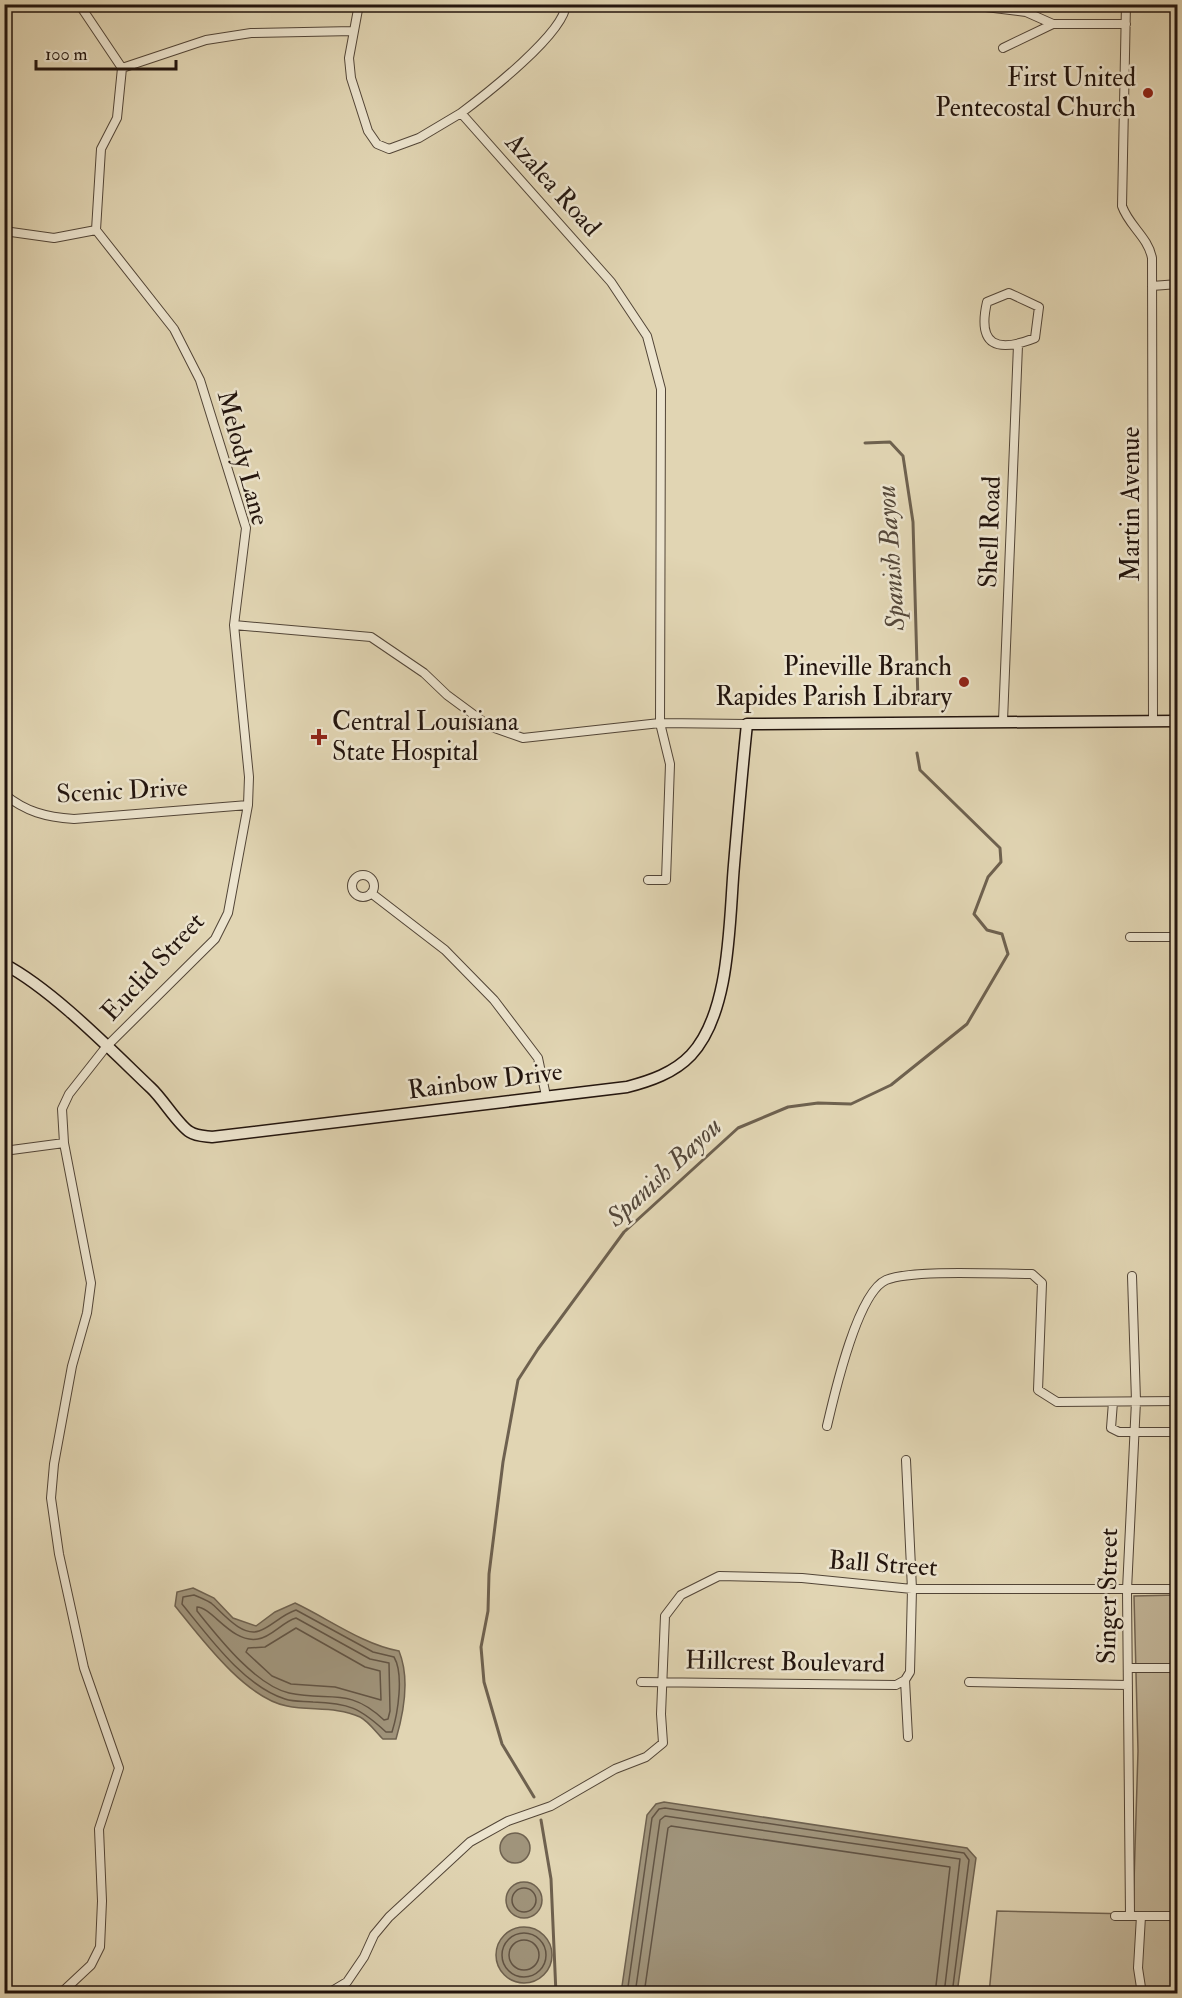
<svg xmlns="http://www.w3.org/2000/svg" width="1182" height="1998" viewBox="0 0 1182 1998" font-family="'IM FELL Double Pica',serif">
  <style>
    .green { fill: #c1b497; stroke: #726452; stroke-width: 1.5 }
    .water { fill: #a0947b; stroke: #6e614f; stroke-width: 1.5 }
    .lines { fill: none; stroke-linecap: round; stroke-linejoin: round }
    .shore { stroke: #625444; stroke-width: 1.5 }
    .stream { stroke: #6e614f; stroke-width: 3 }
    .street-casing { stroke: #524537; stroke-width: 10 }
    .secondary-casing { stroke: #23150e; stroke-width: 13 }
    .street { stroke: #ece4ce; stroke-width: 8 }
    .secondary { stroke: #ece4ce; stroke-width: 10 }
    .poi-dot { fill: #8f2418; stroke: #ece4ce; stroke-width: 2 }
    .labels { text-anchor: middle; dominant-baseline: central; stroke-width: 5; stroke-linejoin: round; paint-order: stroke }
    .poi-label { font-size: 26px; fill: #23150e; stroke: #ece4ce; text-anchor: end }
    .street-label { font-size: 26px; fill: #23150e; stroke: #ece4ce }
    .water-label { font-size: 27px; font-style: italic; fill: #55483a; stroke: #ece4ce }
  </style>
  <rect width="100%" height="100%" fill="#e1d5b3"/>
  <filter id="stains"><feTurbulence type="fractalNoise" baseFrequency=".00333" numOctaves="4"/><feColorMatrix values="0 0 0 0 .2 0 0 0 0 .09 0 0 0 0 .02 0 0 0 .5 -.17"/></filter>
  <radialGradient id="worn" r=".72"><stop offset=".6" stop-color="#630" stop-opacity="0"/><stop offset="1" stop-color="#630" stop-opacity=".3"/></radialGradient>
  <path class="green" d="M 1177,1595 L 1177,1993 L 989,1994 L 997,1911 L 1133,1914 L 1138,1751 L 1134,1596 Z"/>
  <path class="water" d="M 193,1588 L 214,1598 L 233,1618 L 256,1626 L 275,1612 L 295,1603 C 329,1619 362,1644 399,1651 C 410,1678 404,1712 396,1739 L 383,1739 C 376,1732 368,1721 360,1717 C 336,1706 311,1711 287,1706 C 245,1698 201,1638 175,1606 L 177,1592 Z
    M 664,1802 L 967,1848 L 976,1858 L 957,1993 L 621,1993 L 647,1815 L 656,1804 Z
    M500 1848a15 15 0 1 1 30 0a15 15 0 1 1-30 0Z
    M506 1900a18 18 0 1 1 36 0a18 18 0 1 1-36 0Z
    M496 1955a28 28 0 1 1 56 0a28 28 0 1 1-56 0Z"/>
  <g class="lines">
    <path class="shore" d="M 194,1595 C 199,1597 206,1600 211,1603 C 222,1612 241,1637 259,1631 C 271,1627 281,1615 296,1610 L 373,1652 L 394,1657 C 404,1674 398,1713 392,1732 L 386,1732 C 360,1708 349,1703 313,1702 C 304,1701 294,1702 285,1699 C 244,1686 209,1637 182,1604 L 183,1597 Z
      M 197,1607 C 212,1607 232,1644 258,1639 C 272,1637 282,1622 296,1618 L 370,1659 L 389,1663 L 390,1711 L 388,1719 L 384,1720 C 348,1686 329,1702 289,1693 C 255,1685 218,1637 197,1611 Z
      M 296,1628 L 365,1667 L 380,1671 L 381,1700 L 335,1687 L 291,1684 L 272,1676 L 246,1652 L 248,1648 L 265,1647 Z
      M512 1900a12 12 0 1 1 24 0a12 12 0 1 1-24 0Z
      M502 1955a22 22 0 1 1 44 0a22 22 0 1 1-44 0Z
      M509 1955a15 15 0 1 1 30 0a15 15 0 1 1-30 0Z
      M 627,1994 L 652,1818 L 659,1809 L 665,1808 L 964,1853 L 969,1860 L 952,1994
      M 635,1994 L 660,1820 L 665,1816 L 960,1859 L 944,1994
      M 644,1994 L 668,1828 L 671,1826 L 950,1867 L 935,1994"/>
    <path class="stream" d="M 865,443 L 890,442 L 903,456 L 913,522 L 918,702
      M 534,1797 L 502,1744 L 484,1682 L 481,1647 L 488,1611 L 489,1574 L 503,1462 L 518,1380 L 538,1349 L 624,1232 L 738,1128 L 788,1107 L 818,1103 L 851,1104 L 891,1085 L 967,1024 L 1008,954 L 1002,934 L 987,930 L 974,914 L 988,877 L 1001,862 L 1000,848 L 920,770 L 917,753
      M 541,1820 L 551,1879 L 556,1994"/>
    <g class="street-casing">
      <path id="street" d="M 359,4 L 349,58 L 351,78 L 368,131 L 377,144 L 389,149 L 419,138 L 461,113 L 611,282 L 647,336 L 661,389 L 660,723 L 670,764 L 666,880 L 648,880
        M 961,4 L 1026,12 L 1053,24 L 1126,24
        M 1126,4 L 1122,206 C 1129,226 1148,237 1152,258 L 1153,721
        M 1003,48 L 1053,24
        M 122,68 L 206,40 L 251,33 L 354,31
        M 461,113 C 485,95 565,33 566,4
        M 4,231 L 54,238 L 96,230
        M 1152,286 L 1178,284
        M 1009,293 L 1039,307 L 1035,338 C 997,353 977,346 987,302 Z
        M 234,625 L 371,637 L 424,673 L 447,695 L 489,726 L 523,738 L 660,723 L 747,724
        M 1003,721 L 1018,345
        M 4,794 C 26,812 46,817 74,819 L 248,805
        M352 886a11 11 0 1 1 22 0a11 11 0 1 1-22 0Z
        M 371,893 L 445,950 L 494,1000 L 538,1058 L 546,1096
        M 1130,937 L 1178,937
        M 4,1151 L 64,1143
        M 1113,1402 L 1111,1428 L 1119,1432 L 1178,1432
        M 827,1426 C 834,1396 857,1293 886,1280 C 912,1269 1000,1274 1032,1274 L 1042,1283 L 1038,1390 L 1057,1402 L 1178,1401
        M 906,1460 L 912,1589 L 910,1672 L 905,1680 L 908,1737
        M 1128,1668 L 1178,1668
        M 641,1682 L 896,1685 L 905,1680
        M 969,1682 L 1128,1685
        M 1115,1916 L 1178,1916
        M 1130,1916 L 1127,1590 L 1136,1401 L 1132,1276
        M 1141,1916 L 1138,1968 L 1142,1994
        M 60,1994 L 91,1965 L 100,1947 L 102,1901 L 99,1829 L 119,1768 L 84,1668 L 59,1554 L 51,1498 L 54,1464 L 72,1366 L 87,1313 L 91,1283 L 64,1143 L 62,1109 L 69,1094 L 106,1047 L 215,939 L 228,913 L 248,805 L 249,777 L 234,625 L 246,528 L 200,380 L 174,329 L 96,230 L 101,149 L 117,118 L 122,68 L 79,4
        M 327,1994 L 347,1982 L 364,1957 L 374,1935 L 389,1917 L 470,1842 L 508,1821 L 551,1806 L 615,1769 L 646,1757 L 663,1743 L 661,1714 L 665,1616 L 681,1595 L 719,1576 L 802,1578 L 912,1589 L 1178,1589"/>
    </g>
    <g class="secondary-casing">
      <path id="secondary" d="M 4,964 C 53,990 110,1049 151,1088 C 163,1099 179,1126 190,1132 C 196,1136 205,1136 212,1137 L 627,1087 C 650,1081 674,1073 691,1055 C 731,1012 729,921 734,865 C 738,818 742,771 747,724 L 1178,721"/>
    </g>
    <use href="#street" class="street"/>
    <use href="#secondary" class="secondary"/>
  </g>
  <g class="poi-dot">
    <circle cx="1148" cy="93" r="6"/>
    <circle cx="964" cy="682" r="6"/>
    <path d="M316 728h6v6h6v6h-6v6h-6v-6h-6v-6h6z"/>
  </g>
  <g class="labels">
    <g class="poi-label">
      <text x="1136" y="78">First United<tspan x="1136" dy="30">Pentecostal Church</tspan></text>
      <text x="952" y="667">Pineville Branch<tspan x="952" dy="30">Rapides Parish Library</tspan></text>
      <text x="332" y="722" text-anchor="start">Central Louisiana<tspan x="332" dy="30">State Hospital</tspan></text>
    </g>
    <g class="street-label">
      <text transform="translate(553 185) rotate(48)">Azalea Road</text>
      <text transform="translate(243 458) rotate(75)">Melody Lane</text>
      <text transform="translate(1131 504) rotate(-90)">Martin Avenue</text>
      <text transform="translate(990 532) rotate(-88)">Shell Road</text>
      <text transform="translate(122 791) rotate(-3)">Scenic Drive</text>
      <text transform="translate(153 967) rotate(-47)">Euclid Street</text>
      <text transform="translate(485 1081) rotate(-7)">Rainbow Drive</text>
      <text transform="translate(883 1564) rotate(4)">Ball Street</text>
      <text transform="translate(1108 1596) rotate(-89)">Singer Street</text>
      <text transform="translate(785 1662) rotate(1)">Hillcrest Boulevard</text>
    </g>
    <g class="water-label">
      <text transform="translate(891 558) rotate(-94)">Spanish Bayou</text>
      <text transform="translate(664 1172) rotate(-43)">Spanish Bayou</text>
    </g>
  </g>
  <rect width="1182" height="1998" fill="none" stroke="#e1d5b3" stroke-width="24"/>
  <rect x="6" y="6" width="1170" height="1986" fill="none" stroke="#23150e" stroke-width="3"/>
  <rect x="12" y="12" width="1158" height="1974" fill="none" stroke="#23150e" stroke-width="1.5"/>
  <path d="M36 60v9h140v-9" fill="none" stroke="#23150e" stroke-width="3"/>
  <text x="45" y="60" font-size="18" fill="#23150e" stroke="#ece4ce" stroke-width="4.5" paint-order="stroke">100 m</text>
  <rect width="100%" height="100%" filter="url(#stains)"/>
  <rect width="100%" height="100%" fill="url(#worn)"/>
</svg>
